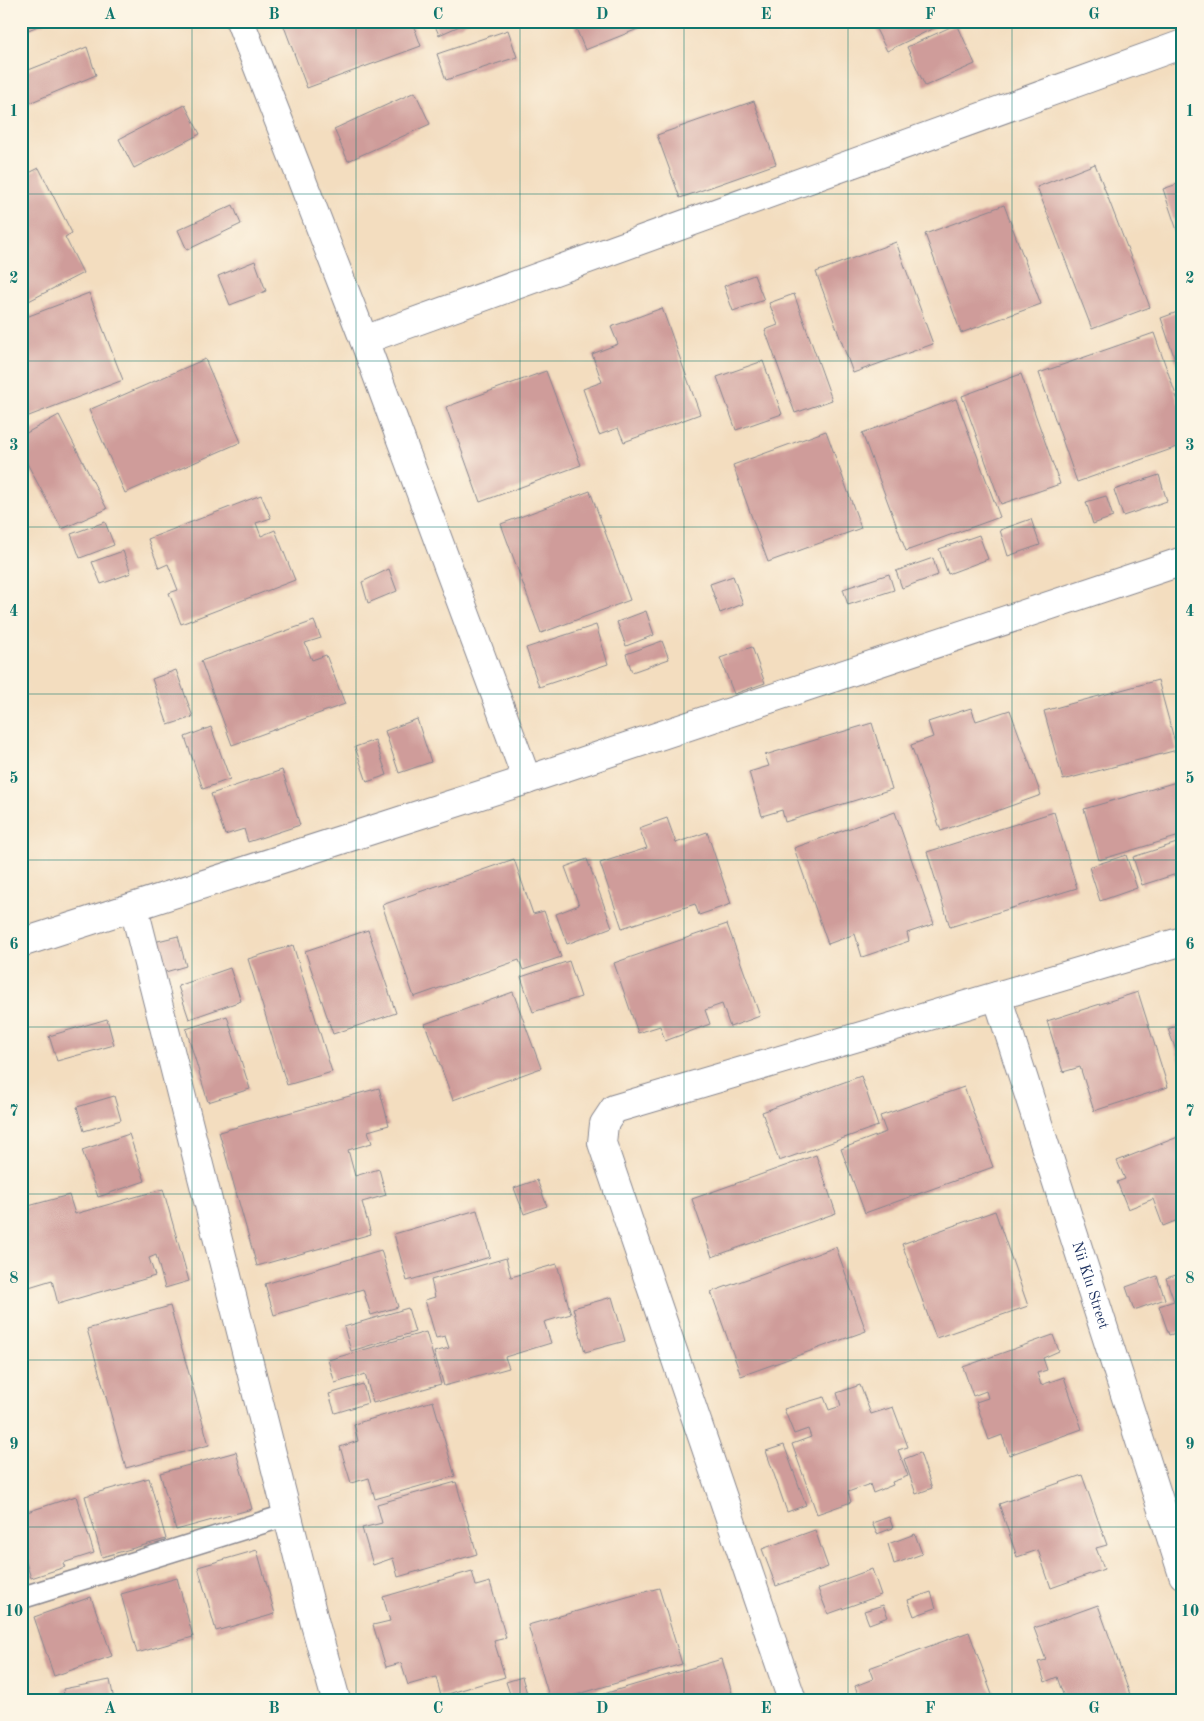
<svg xmlns="http://www.w3.org/2000/svg" width="1204" height="1721" viewBox="0 0 1204 1721" font-family="'Old Standard TT',serif">
  <style>
    .building { fill: #cf9c9a }
    .lines { fill: none; stroke-linecap: round; stroke-linejoin: round }
    .lane-casing { stroke: #87868e; stroke-width: 24 }
    .street-casing { stroke: #87868e; stroke-width: 30 }
    .lane { stroke: #fff; stroke-width: 21 }
    .street { stroke: #fff; stroke-width: 28 }
    .grid { fill: none; stroke: #0f766e; stroke-width: 1; stroke-opacity: 0.55 }
    .labels { text-anchor: middle; dominant-baseline: central; stroke-width: 4.5; stroke-linejoin: round; paint-order: stroke }
    .street-label { font-size: 15px; fill: #1b2f5e; stroke: #fcf5e5 }
    .neatline { fill: none; stroke: #0f766e; stroke-width: 2 }
    .grid-label { font-size: 16px; text-anchor: middle; font-weight: bold; fill: #0f766e }
  </style>
  <rect width="100%" height="100%" fill="#fcf5e5"/>
  <filter id="ink" filterUnits="userSpaceOnUse"><feTurbulence type="fractalNoise" baseFrequency=".02" numOctaves="2"/><feDisplacementMap in="SourceGraphic" scale="10" xChannelSelector="R" yChannelSelector="G"/><feConvolveMatrix kernelMatrix="1 2 1 2 8 2 1 2 1" color-interpolation-filters="sRGB"/></filter>
  <filter id="wash" filterUnits="userSpaceOnUse"><feTurbulence type="fractalNoise" baseFrequency=".0096" numOctaves="4" result="noise"/><feDisplacementMap in="SourceGraphic" scale="20" xChannelSelector="R" yChannelSelector="G"/><feGaussianBlur stdDeviation="1.12" result="paint"/><feColorMatrix in="noise" values="0 0 0 0 0 0 0 0 0 0 0 0 0 0 0 0 0 1.4 0 .05"/><feComposite in="paint" operator="in"/></filter>
  <g filter="url(#wash)">
    <rect width="100%" height="100%" fill="#f3ddbf"/>
    <g id="blocks">
      <path class="building" d="M 21,21 L 50,21 L 21,33 Z
        M 282,21 L 412,21 L 421,46 L 307,88 Z
        M 433,21 L 471,21 L 439,35 Z
        M 573,21 L 658,21 L 585,50 Z
        M 872,21 L 948,21 L 887,51 Z
        M 957,24 L 975,64 L 925,86 L 907,47 Z
        M 508,30 L 517,57 L 446,80 L 437,54 Z
        M 87,47 L 96,75 L 27,104 L 21,87 L 21,73 Z
        M 415,92 L 430,124 L 348,161 L 334,129 Z
        M 754,101 L 776,164 L 680,198 L 657,135 Z
        M 185,105 L 200,134 L 134,168 L 119,139 Z
        M 1095,164 L 1150,307 L 1092,329 L 1037,187 Z
        M 39,168 L 72,233 L 65,237 L 83,273 L 21,305 L 21,177 Z
        M 1183,182 L 1183,245 L 1182,245 L 1163,189 Z
        M 233,205 L 241,224 L 187,250 L 178,230 Z
        M 1004,205 L 1041,304 L 961,333 L 925,234 Z
        M 896,242 L 933,344 L 853,373 L 816,272 Z
        M 255,261 L 266,291 L 230,305 L 218,276 Z
        M 754,275 L 764,300 L 733,311 L 724,286 Z
        M 89,293 L 123,380 L 21,419 L 21,319 Z
        M 794,294 L 832,400 L 795,413 L 765,330 L 778,325 L 769,303 Z
        M 662,308 L 700,414 L 624,442 L 618,428 L 599,435 L 583,389 L 602,382 L 592,354 L 618,344 L 611,327 Z
        M 1183,310 L 1183,380 L 1182,380 L 1161,318 Z
        M 1154,333 L 1183,415 L 1183,445 L 1077,482 L 1039,373 Z
        M 205,359 L 241,442 L 125,493 L 89,410 Z
        M 763,361 L 782,414 L 736,430 L 717,377 Z
        M 546,371 L 581,465 L 480,502 L 446,407 Z
        M 1021,374 L 1060,484 L 1001,504 L 962,396 Z
        M 956,399 L 1000,517 L 906,551 L 862,433 Z
        M 59,415 L 107,509 L 62,529 L 21,452 L 21,436 Z
        M 826,431 L 861,528 L 768,562 L 733,465 Z
        M 1159,475 L 1167,501 L 1123,516 L 1114,490 Z
        M 590,491 L 630,600 L 541,633 L 501,524 Z
        M 261,495 L 271,518 L 256,523 L 261,536 L 275,530 L 295,580 L 181,624 L 169,593 L 178,590 L 168,564 L 159,568 L 148,539 Z
        M 1106,496 L 1113,517 L 1093,524 L 1086,502 Z
        M 1031,519 L 1040,545 L 1008,556 L 1000,530 Z
        M 105,522 L 114,545 L 80,558 L 71,534 Z
        M 979,535 L 988,559 L 948,574 L 939,549 Z
        M 123,551 L 131,573 L 101,584 L 92,562 Z
        M 933,558 L 938,575 L 902,588 L 896,571 Z
        M 389,569 L 397,591 L 368,603 L 362,582 Z
        M 889,574 L 894,590 L 848,605 L 843,589 Z
        M 733,576 L 743,604 L 720,613 L 710,584 Z
        M 646,611 L 654,635 L 626,646 L 617,622 Z
        M 314,621 L 321,638 L 305,643 L 312,660 L 326,655 L 345,704 L 232,745 L 201,661 Z
        M 596,625 L 608,664 L 539,687 L 526,648 Z
        M 662,641 L 669,659 L 632,672 L 626,654 Z
        M 752,647 L 765,683 L 734,694 L 720,658 Z
        M 176,670 L 193,717 L 168,725 L 152,679 Z
        M 1158,680 L 1177,750 L 1063,780 L 1044,711 Z
        M 971,708 L 976,721 L 1010,710 L 1041,795 L 941,831 L 911,745 L 933,737 L 928,722 Z
        M 417,719 L 431,762 L 399,773 L 385,731 Z
        M 872,723 L 892,789 L 785,822 L 782,810 L 762,816 L 749,772 L 769,766 L 765,755 Z
        M 211,727 L 230,779 L 203,789 L 185,737 Z
        M 375,740 L 387,775 L 367,782 L 355,747 Z
        M 282,770 L 300,825 L 248,842 L 244,829 L 225,835 L 211,794 Z
        M 1183,780 L 1183,835 L 1099,860 L 1084,809 Z
        M 895,812 L 934,924 L 907,933 L 909,941 L 862,957 L 855,934 L 828,944 L 794,848 Z
        M 1054,812 L 1077,888 L 950,927 L 927,852 Z
        M 667,818 L 676,843 L 707,832 L 731,904 L 699,915 L 695,904 L 622,928 L 600,863 L 647,848 L 639,828 Z
        M 1183,841 L 1183,872 L 1142,885 L 1133,857 Z
        M 1126,855 L 1137,888 L 1100,901 L 1089,867 Z
        M 514,859 L 533,914 L 544,911 L 561,957 L 523,970 L 519,960 L 414,997 L 382,905 Z
        M 587,859 L 612,927 L 567,944 L 556,914 L 579,905 L 565,867 Z
        M 1183,878 L 1183,893 L 1181,893 L 1176,881 Z
        M 727,924 L 760,1016 L 730,1027 L 722,1004 L 705,1010 L 710,1024 L 665,1041 L 660,1026 L 638,1033 L 614,963 Z
        M 368,930 L 396,1013 L 333,1034 L 305,951 Z
        M 178,936 L 186,966 L 162,973 L 154,942 Z
        M 293,945 L 332,1072 L 287,1085 L 248,959 Z
        M 569,961 L 581,997 L 533,1012 L 521,977 Z
        M 230,968 L 241,1001 L 189,1019 L 178,986 Z
        M 513,992 L 541,1068 L 453,1100 L 425,1024 Z
        M 1138,992 L 1168,1087 L 1094,1111 L 1080,1067 L 1063,1072 L 1047,1021 Z
        M 227,1016 L 250,1089 L 208,1102 L 186,1029 Z
        M 107,1019 L 114,1045 L 57,1061 L 49,1036 Z
        M 1183,1024 L 1183,1069 L 1168,1029 Z
        M 861,1076 L 878,1126 L 779,1161 L 762,1112 Z
        M 964,1087 L 993,1167 L 865,1213 L 841,1149 L 886,1132 L 880,1116 Z
        M 379,1088 L 389,1125 L 368,1131 L 372,1143 L 348,1150 L 355,1176 L 379,1169 L 386,1195 L 362,1202 L 371,1234 L 257,1266 L 219,1132 Z
        M 114,1096 L 121,1120 L 84,1131 L 77,1107 Z
        M 129,1134 L 145,1181 L 98,1197 L 82,1150 Z
        M 1183,1135 L 1183,1218 L 1163,1226 L 1153,1199 L 1128,1209 L 1117,1182 L 1125,1179 L 1117,1161 Z
        M 816,1155 L 836,1213 L 712,1257 L 692,1199 Z
        M 537,1180 L 547,1206 L 524,1214 L 514,1188 Z
        M 163,1189 L 189,1281 L 165,1288 L 156,1255 L 149,1258 L 155,1276 L 58,1304 L 52,1280 L 29,1287 L 21,1260 L 21,1208 L 69,1195 L 75,1214 Z
        M 477,1210 L 490,1257 L 407,1281 L 394,1234 Z
        M 995,1211 L 1028,1306 L 936,1338 L 902,1244 Z
        M 836,1247 L 866,1331 L 741,1376 L 711,1292 Z
        M 381,1250 L 398,1307 L 371,1315 L 363,1289 L 274,1315 L 265,1284 Z
        M 506,1258 L 511,1277 L 557,1264 L 571,1314 L 544,1322 L 551,1343 L 505,1357 L 509,1368 L 444,1386 L 434,1352 L 449,1348 L 445,1336 L 436,1338 L 425,1300 L 435,1297 L 431,1280 Z
        M 1183,1273 L 1183,1331 L 1169,1335 L 1159,1306 L 1174,1301 L 1166,1278 Z
        M 1157,1276 L 1165,1299 L 1134,1310 L 1126,1287 Z
        M 612,1297 L 625,1341 L 585,1352 L 573,1308 Z
        M 170,1306 L 209,1445 L 126,1468 L 87,1329 Z
        M 408,1308 L 415,1332 L 351,1351 L 344,1327 Z
        M 426,1332 L 441,1384 L 373,1403 L 365,1374 L 335,1383 L 328,1360 Z
        M 1053,1335 L 1059,1351 L 1043,1358 L 1047,1370 L 1037,1373 L 1041,1385 L 1064,1377 L 1082,1429 L 1009,1455 L 1002,1435 L 989,1440 L 976,1402 L 988,1398 L 986,1391 L 973,1396 L 963,1367 Z
        M 363,1384 L 368,1403 L 335,1413 L 329,1394 Z
        M 860,1385 L 871,1414 L 893,1407 L 908,1447 L 898,1450 L 908,1476 L 892,1482 L 893,1485 L 873,1493 L 870,1484 L 848,1492 L 851,1502 L 817,1514 L 792,1444 L 811,1437 L 808,1429 L 794,1434 L 784,1409 L 824,1397 L 829,1410 L 841,1406 L 837,1393 Z
        M 433,1401 L 455,1476 L 375,1499 L 369,1478 L 351,1483 L 340,1447 L 358,1441 L 354,1424 Z
        M 784,1445 L 806,1505 L 787,1512 L 766,1451 Z
        M 236,1452 L 252,1509 L 176,1530 L 160,1473 Z
        M 920,1453 L 932,1488 L 916,1494 L 904,1459 Z
        M 1082,1475 L 1107,1545 L 1096,1548 L 1104,1569 L 1051,1588 L 1038,1550 L 1017,1557 L 999,1504 Z
        M 149,1478 L 166,1539 L 102,1557 L 85,1496 Z
        M 456,1482 L 477,1554 L 398,1577 L 393,1558 L 373,1565 L 362,1528 L 382,1523 L 377,1504 Z
        M 76,1496 L 94,1553 L 63,1563 L 65,1567 L 31,1578 L 21,1547 L 21,1514 Z
        M 889,1517 L 893,1528 L 877,1534 L 872,1523 Z
        M 815,1530 L 828,1567 L 776,1586 L 762,1549 Z
        M 915,1534 L 922,1554 L 894,1564 L 888,1544 Z
        M 257,1550 L 275,1614 L 216,1631 L 198,1567 Z
        M 872,1569 L 881,1595 L 828,1614 L 818,1589 Z
        M 472,1571 L 476,1586 L 490,1582 L 506,1638 L 494,1641 L 505,1677 L 441,1696 L 436,1677 L 408,1685 L 401,1663 L 386,1667 L 373,1625 L 390,1621 L 383,1597 Z
        M 177,1578 L 193,1637 L 137,1653 L 121,1594 Z
        M 659,1588 L 682,1664 L 558,1700 L 550,1700 L 528,1625 Z
        M 931,1592 L 936,1608 L 914,1616 L 908,1600 Z
        M 91,1597 L 112,1656 L 54,1676 L 34,1617 Z
        M 883,1605 L 888,1617 L 869,1624 L 864,1611 Z
        M 1098,1605 L 1132,1700 L 1065,1700 L 1057,1677 L 1045,1682 L 1038,1662 L 1046,1660 L 1034,1628 Z
        M 969,1632 L 994,1700 L 860,1700 L 855,1686 L 873,1679 L 869,1668 Z
        M 722,1659 L 734,1700 L 590,1700 L 590,1698 Z
        M 522,1677 L 529,1700 L 512,1700 L 506,1682 Z
        M 110,1680 L 114,1700 L 65,1700 L 63,1689 Z"/>
    </g>
  </g>
  <g filter="url(#ink)">
    <use href="#blocks" fill-opacity="0" stroke="#87868e" stroke-width="1"/>
    <g class="lines">
      <g class="lane-casing">
        <path id="lane" d="M 21,1598 L 287,1515"/>
      </g>
      <g class="street-casing">
        <g id="street">
          <path d="M 240,21 L 364,340 L 527,780"/>
          <path d="M 364,340 L 1183,44"/>
          <path d="M 134,908 L 315,1624 L 336,1700"/>
          <path d="M 21,943 L 527,780 L 1183,561"/>
          <path id="s1" d="M 997,996 L 1183,1575"/>
          <path d="M 792,1700 L 602,1143 L 604,1124 L 614,1109 L 1183,941"/>
        </g>
      </g>
      <use href="#lane" class="lane"/>
      <use href="#street" class="street"/>
    </g>
  </g>
  <path class="grid" d="M 192,21 L 192,1700M 356,21 L 356,1700M 520,21 L 520,1700M 684,21 L 684,1700M 848,21 L 848,1700M 1012,21 L 1012,1700M 21,194 L 1183,194M 21,361 L 1183,361M 21,527 L 1183,527M 21,694 L 1183,694M 21,860 L 1183,860M 21,1027 L 1183,1027M 21,1194 L 1183,1194M 21,1360 L 1183,1360M 21,1527 L 1183,1527"/>
  <g class="labels">
    <g class="street-label">
      <text stroke="none"><textPath href="#s1" startOffset="304">Nii Klu Street</textPath></text>
    </g>
  </g>
  <rect width="1204" height="1721" fill="none" stroke="#fcf5e5" stroke-width="55"/>
  <rect x="28" y="28" width="1148" height="1666" class="neatline"/>
  <g class="grid-label">
    <text x="110" y="19">A</text>
    <text x="274" y="19">B</text>
    <text x="438" y="19">C</text>
    <text x="602" y="19">D</text>
    <text x="766" y="19">E</text>
    <text x="930" y="19">F</text>
    <text x="1094" y="19">G</text>
    <text x="14" y="116">1</text>
    <text x="1190" y="116">1</text>
    <text x="14" y="283">2</text>
    <text x="1190" y="283">2</text>
    <text x="14" y="450">3</text>
    <text x="1190" y="450">3</text>
    <text x="14" y="616">4</text>
    <text x="1190" y="616">4</text>
    <text x="14" y="783">5</text>
    <text x="1190" y="783">5</text>
    <text x="14" y="949">6</text>
    <text x="1190" y="949">6</text>
    <text x="14" y="1116">7</text>
    <text x="1190" y="1116">7</text>
    <text x="14" y="1283">8</text>
    <text x="1190" y="1283">8</text>
    <text x="14" y="1449">9</text>
    <text x="1190" y="1449">9</text>
    <text x="14" y="1616">10</text>
    <text x="1190" y="1616">10</text>
    <text x="110" y="1713">A</text>
    <text x="274" y="1713">B</text>
    <text x="438" y="1713">C</text>
    <text x="602" y="1713">D</text>
    <text x="766" y="1713">E</text>
    <text x="930" y="1713">F</text>
    <text x="1094" y="1713">G</text>
  </g>
</svg>
